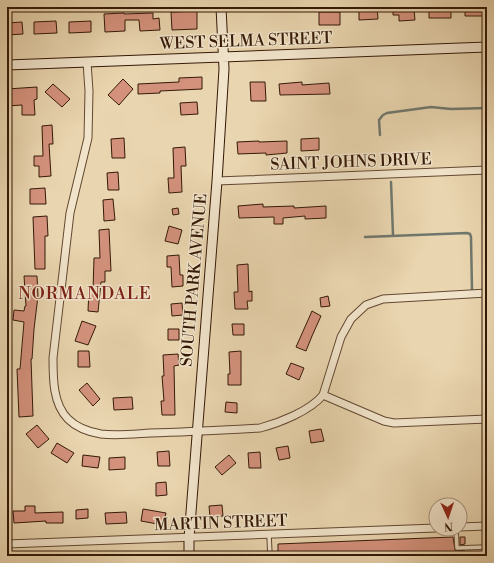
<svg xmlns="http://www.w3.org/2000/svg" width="494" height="563" viewBox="0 0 494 563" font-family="'Libre Bodoni',serif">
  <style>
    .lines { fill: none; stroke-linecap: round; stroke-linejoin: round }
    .stream { stroke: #70786d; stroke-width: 2.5 }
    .building { fill: #d4927d; stroke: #351907 }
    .lane-casing { stroke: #624831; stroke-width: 5.5 }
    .street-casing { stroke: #624831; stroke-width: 9 }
    .secondary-casing { stroke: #351907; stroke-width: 11 }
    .lane { stroke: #f1e4cb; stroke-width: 3.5 }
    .street { stroke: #f1e4cb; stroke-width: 7 }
    .secondary { stroke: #f1e4cb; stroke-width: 9 }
    .labels { text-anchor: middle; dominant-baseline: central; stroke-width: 3; stroke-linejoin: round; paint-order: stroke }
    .street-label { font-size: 16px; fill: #351907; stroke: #f1e4cb }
    .neighbourhood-label { font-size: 17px; letter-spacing: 1px; fill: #7a1f14; stroke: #f1e4cb }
  </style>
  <rect width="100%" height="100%" fill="#e9d5af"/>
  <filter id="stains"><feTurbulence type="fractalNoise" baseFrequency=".005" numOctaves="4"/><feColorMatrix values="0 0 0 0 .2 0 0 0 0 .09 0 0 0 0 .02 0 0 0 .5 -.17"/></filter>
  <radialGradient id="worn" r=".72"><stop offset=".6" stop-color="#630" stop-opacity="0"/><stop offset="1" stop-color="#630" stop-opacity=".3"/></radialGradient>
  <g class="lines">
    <path class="stream" d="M 380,135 L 379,120 L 383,115 L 387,113 L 431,107 L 451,109 L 487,108
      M 391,182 L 393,235
      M 365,237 L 467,233 L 470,234 L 471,237 L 472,290"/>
  </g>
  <path class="building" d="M 377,7 L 378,19 L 359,20 L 359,8 Z
    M 393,7 L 404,7 L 405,9 L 414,9 L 415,20 L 399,21 L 399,15 L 393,15 Z
    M 429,7 L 451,7 L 451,18 L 429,18 Z
    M 465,7 L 484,7 L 485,16 L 465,16 Z
    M 197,11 L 197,29 L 172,30 L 171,12 Z
    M 319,12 L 340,12 L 340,25 L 319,25 Z
    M 124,13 L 124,14 L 153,13 L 153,19 L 159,18 L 160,30 L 140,31 L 139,20 L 125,20 L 125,31 L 105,32 L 104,14 Z
    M 56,21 L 57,33 L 34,34 L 34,22 Z
    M 91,21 L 91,32 L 69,33 L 69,22 Z
    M 22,22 L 23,34 L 7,35 L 7,23 Z
    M 202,77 L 202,89 L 160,91 L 160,93 L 138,94 L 138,84 L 179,82 L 179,78 Z
    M 123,79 L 133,89 L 119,105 L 108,95 Z
    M 250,82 L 265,82 L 266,101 L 251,101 Z
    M 302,82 L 302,85 L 329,83 L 330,94 L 280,95 L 279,84 Z
    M 53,84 L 70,99 L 62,107 L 45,92 Z
    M 37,87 L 37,99 L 34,100 L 35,115 L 22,115 L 22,105 L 7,106 L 7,89 Z
    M 197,102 L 198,114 L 181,115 L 180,103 Z
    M 52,125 L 53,144 L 49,144 L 51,176 L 39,177 L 39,166 L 34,166 L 34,156 L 43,156 L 42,126 Z
    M 124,138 L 125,158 L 112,158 L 111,139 Z
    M 319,138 L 319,150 L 301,151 L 301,139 Z
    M 259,141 L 259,142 L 287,141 L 287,153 L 266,155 L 266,153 L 238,154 L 237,142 Z
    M 185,147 L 186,166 L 181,166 L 182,192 L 169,193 L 168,178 L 174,178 L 173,148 Z
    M 118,172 L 119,190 L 108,190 L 107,173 Z
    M 45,188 L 46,204 L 30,204 L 30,189 Z
    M 113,199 L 115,220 L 104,221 L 103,200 Z
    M 263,204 L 263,207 L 294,206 L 294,208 L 326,206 L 326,218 L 305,219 L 305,216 L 283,218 L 283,224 L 274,224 L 274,217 L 239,218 L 238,206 Z
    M 178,208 L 179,214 L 173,215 L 172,209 Z
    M 47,216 L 48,236 L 45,236 L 45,269 L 35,269 L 33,217 Z
    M 169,226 L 182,230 L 178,244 L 165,241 Z
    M 109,229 L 111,271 L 105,271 L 105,282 L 101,282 L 98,312 L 88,311 L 89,289 L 93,290 L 94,258 L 100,258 L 99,230 Z
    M 179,255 L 180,275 L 183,275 L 183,286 L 172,287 L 171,267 L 167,267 L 167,256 Z
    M 248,264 L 249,292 L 252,291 L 252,301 L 247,301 L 248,309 L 235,309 L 234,292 L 238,292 L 237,265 Z
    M 24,276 L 37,276 L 38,296 L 34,329 L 32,359 L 31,359 L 33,416 L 19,417 L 17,369 L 20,369 L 24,322 L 13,320 L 14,310 L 24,311 L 25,306 L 26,306 Z
    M 328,296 L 330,306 L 321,307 L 320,298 Z
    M 182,303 L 183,315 L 172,316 L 171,304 Z
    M 312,311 L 321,316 L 312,336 L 306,351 L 296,347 Z
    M 82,321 L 96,326 L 88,345 L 75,341 Z
    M 232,324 L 244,324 L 244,335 L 233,335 Z
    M 168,329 L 179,329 L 179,340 L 168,340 Z
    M 78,351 L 89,351 L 90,367 L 78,367 Z
    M 241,351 L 241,385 L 228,385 L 228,374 L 230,374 L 229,352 Z
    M 178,354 L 179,365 L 174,366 L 175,415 L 162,415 L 161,401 L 164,401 L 162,376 L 164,376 L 163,355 Z
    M 291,363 L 304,368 L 299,380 L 286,374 Z
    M 87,383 L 100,399 L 93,406 L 79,390 Z
    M 132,397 L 133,409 L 114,410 L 113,398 Z
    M 226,402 L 237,403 L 237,413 L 225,412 Z
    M 37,425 L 49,439 L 38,448 L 26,434 Z
    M 321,429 L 324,441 L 311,443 L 309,431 Z
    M 57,443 L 74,453 L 67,463 L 51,453 Z
    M 288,446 L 290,458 L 279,460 L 276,448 Z
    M 169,451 L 170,466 L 158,466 L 157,452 Z
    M 260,452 L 261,468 L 249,468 L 248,453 Z
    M 83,455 L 100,457 L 98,468 L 82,466 Z
    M 229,455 L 236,463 L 222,475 L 215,467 Z
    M 125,457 L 125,469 L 109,470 L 109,458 Z
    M 166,482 L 167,495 L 156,496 L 156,483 Z
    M 222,505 L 223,516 L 210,517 L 209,506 Z
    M 25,506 L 35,506 L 35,513 L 63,512 L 63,523 L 46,523 L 46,521 L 14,523 L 13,511 L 25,511 Z
    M 88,509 L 88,518 L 76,519 L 76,510 Z
    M 143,509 L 166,513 L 163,525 L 141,521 Z
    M 126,512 L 127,523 L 106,524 L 105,513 Z
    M 453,537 L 455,550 L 465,551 L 465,556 L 278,556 L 278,544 Z
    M 460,537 L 465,537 L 465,544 L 460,545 Z"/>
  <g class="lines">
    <g class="lane-casing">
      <path id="lane" d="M 456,529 L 457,548 L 487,547
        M 269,535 L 270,556"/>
    </g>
    <g class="street-casing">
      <path id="street" d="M 87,62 L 89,91 L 88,138 L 70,213 L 53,358 C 53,379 53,404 68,419 C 77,428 89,432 101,434 C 116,436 134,434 150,433 C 186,432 223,430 260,428 C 279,423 310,411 323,395 L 341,337 L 351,319 L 366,305 L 383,299 L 487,293
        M 217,181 L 487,170
        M 323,395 L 384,421 L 394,423 L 487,419
        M 460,527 L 487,526
        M 7,544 L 436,528"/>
    </g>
    <g class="secondary-casing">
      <path id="secondary" d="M 7,65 L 487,47
        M 189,556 L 189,538 L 217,181 L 224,69 L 221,7"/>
    </g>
    <use href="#lane" class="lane"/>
    <use href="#street" class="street"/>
    <use href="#secondary" class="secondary"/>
  </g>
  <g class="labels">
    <g class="street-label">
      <text transform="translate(246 41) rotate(-2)">WEST SELMA STREET</text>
      <text transform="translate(351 162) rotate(-2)">SAINT JOHNS DRIVE</text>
      <text transform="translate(194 280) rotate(-85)">SOUTH PARK AVENUE</text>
      <text transform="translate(221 523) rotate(-2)">MARTIN STREET</text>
    </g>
    <g class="neighbourhood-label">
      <text x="85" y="294">NORMANDALE</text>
    </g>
  </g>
  <rect width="494" height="563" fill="none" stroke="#e9d5af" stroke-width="24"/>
  <rect x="8" y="8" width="478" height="547" fill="none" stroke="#351907" stroke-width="2"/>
  <rect x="12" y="12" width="470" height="539" fill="none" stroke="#351907"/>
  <g transform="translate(448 517) rotate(177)"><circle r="19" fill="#f1e4cb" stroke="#a6937d"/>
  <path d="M0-3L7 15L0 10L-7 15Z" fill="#8f2418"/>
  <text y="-6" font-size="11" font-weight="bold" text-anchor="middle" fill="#351907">N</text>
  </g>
  <rect width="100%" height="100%" filter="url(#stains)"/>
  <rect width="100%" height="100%" fill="url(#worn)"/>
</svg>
